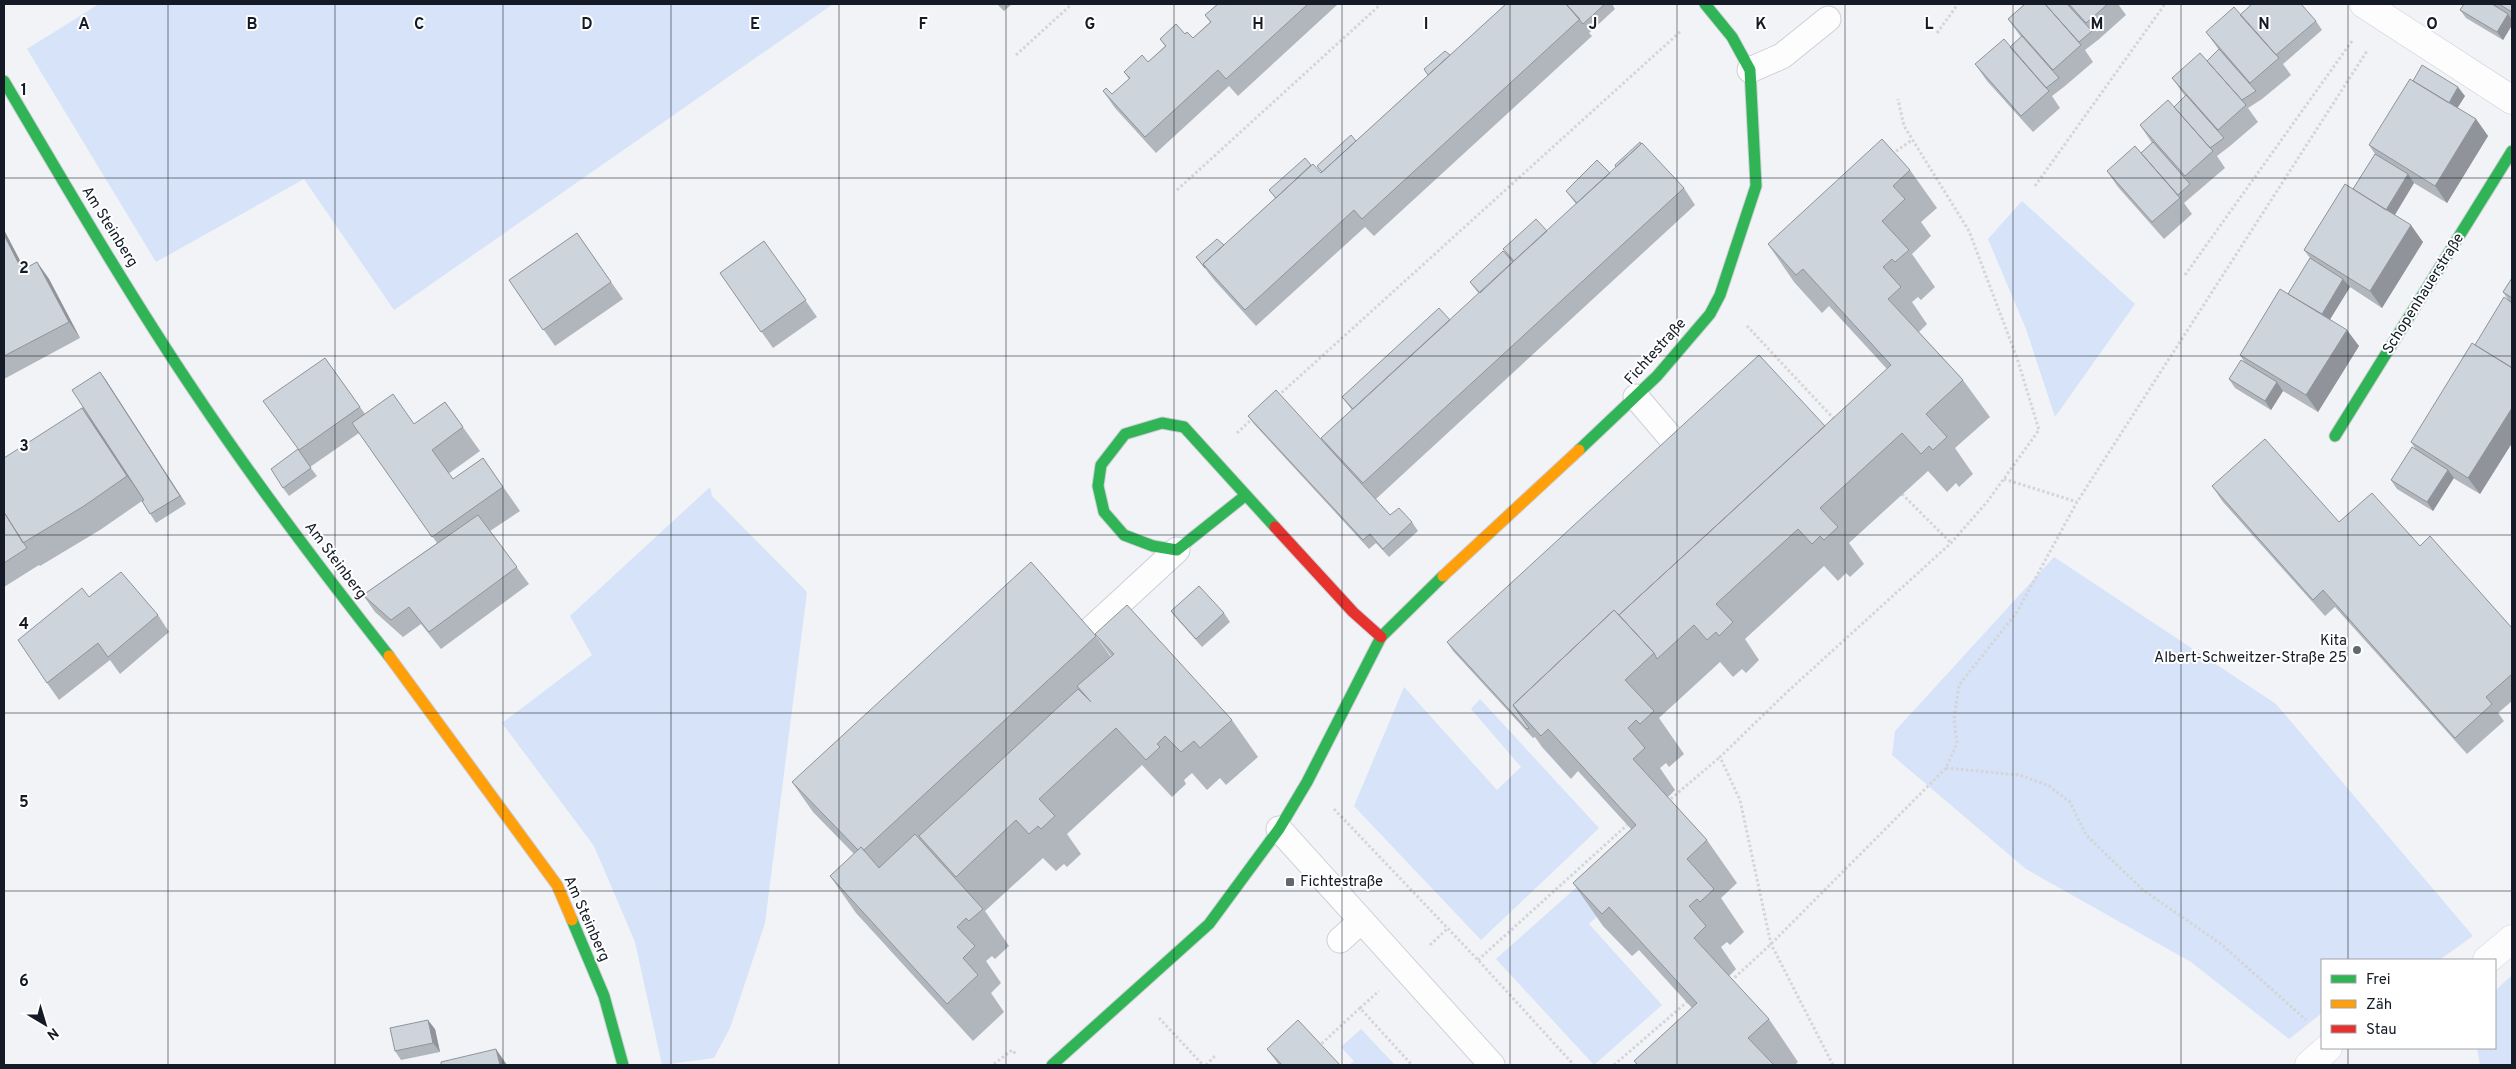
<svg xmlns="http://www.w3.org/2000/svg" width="2516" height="1069" viewBox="0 0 2516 1069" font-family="Overpass,sans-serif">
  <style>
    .green { fill: #d6e3f8 }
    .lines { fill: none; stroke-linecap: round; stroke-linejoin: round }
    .lane-casing { stroke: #ccd0d7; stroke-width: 27 }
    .street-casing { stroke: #ccd0d7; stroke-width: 29 }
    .fast-casing { stroke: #ccd0d7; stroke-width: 13 }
    .slow-casing { stroke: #ccd0d7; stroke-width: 13 }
    .jam-casing { stroke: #ccd0d7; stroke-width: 13 }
    .path { stroke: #d4d5d7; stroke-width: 3; stroke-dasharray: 2.5 2.5; stroke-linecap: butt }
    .lane { stroke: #fdfdfe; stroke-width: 25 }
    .street { stroke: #fdfdfe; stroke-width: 28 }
    .fast { stroke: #30b455; stroke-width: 11 }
    .slow { stroke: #ff9f0a; stroke-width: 11 }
    .jam { stroke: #e5322d; stroke-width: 11 }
    .wall { fill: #b1b6bd }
    .shaded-wall { fill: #90949a }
    .building { fill: #ced4dc; stroke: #90949a }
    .grid { fill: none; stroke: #141b26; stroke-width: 1; stroke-opacity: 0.55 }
    .poi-dot { fill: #61676f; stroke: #fff; stroke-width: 2 }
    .labels { text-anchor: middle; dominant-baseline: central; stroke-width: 4; stroke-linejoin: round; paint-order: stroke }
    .street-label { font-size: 15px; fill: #141b26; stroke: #fff }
    .poi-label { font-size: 15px; fill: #141b26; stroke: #fff; text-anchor: end }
    .grid-label { font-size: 16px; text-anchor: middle; font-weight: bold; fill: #141b26; stroke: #fff; stroke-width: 4; stroke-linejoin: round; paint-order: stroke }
  </style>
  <rect width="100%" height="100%" fill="#f1f3f6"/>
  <path class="green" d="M 99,4 L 833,4 L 394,310 L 304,179 L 156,262 L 27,49 Z
    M 2022,201 L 2135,304 L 2055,417 L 2026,329 L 1988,239 Z
    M 710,487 L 712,496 L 807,592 L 765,923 L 730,1028 L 714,1058 L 662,1065 L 635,942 L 594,846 L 502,723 L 592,655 L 570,616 Z
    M 2054,557 L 2276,704 L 2473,936 L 2439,960 L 2322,960 L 2322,1013 L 2289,1039 L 2191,962 L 2026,869 L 1892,755 L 1895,731 Z
    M 1404,687 L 1497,790 L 1521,767 L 1471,709 L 1480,699 L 1599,828 L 1481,940 L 1354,806 Z
    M 1623,846 L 1646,869 L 1589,924 L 1662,1005 L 1594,1065 L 1496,959 Z
    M 2512,975 L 2512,1065 L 2480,1065 L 2477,1048 L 2495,1048 L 2495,991 Z
    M 1361,1029 L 1395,1065 L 1349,1065 L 1354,1061 L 1341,1047 Z"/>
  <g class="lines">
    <g class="lane-casing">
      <path id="lane" d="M 1750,70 L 1782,56 L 1828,19
        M 1636,397 L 1677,445
        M 1087,633 L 1177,550
        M 1279,829 L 1492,1065
        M 1340,940 L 1361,921"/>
    </g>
    <g class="street-casing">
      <path id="street" d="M 2364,4 L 2512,100
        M 2487,960 L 2512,939
        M 2309,1065 L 2328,1048"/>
    </g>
    <g class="fast-casing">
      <path id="fast" d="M 4,81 C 66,186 128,293 196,394 C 256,484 322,571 389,656
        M 2335,436 L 2512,151
        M 1579,450 L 1657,376 L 1710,314 L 1720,295 L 1756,186 L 1750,70 L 1732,37 L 1705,4
        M 1246,495 L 1177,550 L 1153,546 L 1124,535 L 1104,512 L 1098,486 L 1101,465 L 1125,434 L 1162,423 L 1184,427 L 1275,527
        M 572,920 L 604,996 L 623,1065
        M 1052,1065 L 1209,924 L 1279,829 L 1307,782 L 1381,637 L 1443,576"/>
    </g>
    <g class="slow-casing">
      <path id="slow" d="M 1443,576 L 1579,450
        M 389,656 L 557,885 L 572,920"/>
    </g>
    <g class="jam-casing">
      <path id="jam" d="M 1275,527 L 1353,612 L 1381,637"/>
    </g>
    <path class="path" d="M 1937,33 L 1958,4
      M 1016,55 L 1072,4
      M 1892,154 L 1912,140
      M 2035,186 L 2165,4
      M 1177,190 L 1381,4
      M 2185,275 L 2352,41
      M 1747,326 L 1835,420
      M 1278,396 L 1681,31
      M 1237,433 L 1253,418
      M 2004,479 L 2077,502
      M 1902,494 L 1951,543
      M 1946,768 L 2020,775 L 2049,786 L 2070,802 L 2086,835 L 2143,890 L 2221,944 L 2306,1020
      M 1667,802 L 1720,757
      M 1334,809 L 1478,960 L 1574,1065
      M 1430,945 L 1448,928
      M 1478,960 L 1627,825
      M 1731,981 L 1771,944 L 1946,768 L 1957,743 L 1954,719 L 1959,685 L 2017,612 L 2077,502 L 2367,51
      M 1360,1008 L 1379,991
      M 1159,1018 L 1203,1065
      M 1318,1047 L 1360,1008 L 1412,1065
      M 994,1064 L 1012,1050 L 1017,1055
      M 1206,1065 L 1215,1056
      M 1614,1065 L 1687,1002
      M 1833,1065 L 1771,944 L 1740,800 L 1720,757 L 1786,693 L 1951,543 L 1987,502 L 2039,430 L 2017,358 L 1969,231 L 1904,126 L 1898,99"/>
    <use href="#lane" class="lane"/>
    <use href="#street" class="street"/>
    <use href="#fast" class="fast"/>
    <use href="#slow" class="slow"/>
    <use href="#jam" class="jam"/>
  </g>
  <path class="wall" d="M 997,4 L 1012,4 L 1004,11 Z
    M 1231,4 L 1338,4 L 1238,96 L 1229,86 L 1156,153 L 1115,108 L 1103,91 L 1112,94 L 1129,79 L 1124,72 L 1148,62 L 1165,46 L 1160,39 L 1185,34 L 1193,38 L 1210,22 L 1205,15 L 1229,5 Z
    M 1506,4 L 1612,4 L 1615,9 L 1589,33 L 1592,36 L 1374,236 L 1365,227 L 1256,326 L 1215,281 L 1196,257 L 1224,245 L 1275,198 L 1269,190 L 1311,165 L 1321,173 L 1322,172 L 1317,166 L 1356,141 L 1428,75 L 1424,69 L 1450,55 Z
    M 2025,4 L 2119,4 L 2118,4 L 2126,15 L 2098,40 L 2085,50 L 2093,62 L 2065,86 L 2052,96 L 2060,108 L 2033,132 L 1987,81 L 1975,64 L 2010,47 L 2021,37 L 2008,19 Z
    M 2464,4 L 2512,4 L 2512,25 L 2503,40 L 2466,18 L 2460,10 Z
    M 2240,15 L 2316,21 L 2322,30 L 2283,64 L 2291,75 L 2262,99 L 2248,108 L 2258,122 L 2230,146 L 2217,156 L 2225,168 L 2184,203 L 2192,214 L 2164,239 L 2118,187 L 2107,171 L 2141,153 L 2152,143 L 2140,125 L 2174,107 L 2185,96 L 2172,78 L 2207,61 L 2219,50 L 2206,32 Z
    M 2413,81 L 2465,96 L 2457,108 L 2476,119 L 2488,136 L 2447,203 L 2414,183 L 2395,215 L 2423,242 L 2382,308 L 2350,287 L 2330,319 L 2359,346 L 2318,412 L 2283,391 L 2271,410 L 2235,388 L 2229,379 L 2245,363 L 2240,355 L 2288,294 L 2310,258 L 2304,250 L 2353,189 L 2375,154 L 2369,145 Z
    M 1910,170 L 1937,208 L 1921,222 L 1931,236 L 1912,254 L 1935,287 L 1921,300 L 1918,297 L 1912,302 L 1927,324 L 1919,332 L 1963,380 L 1990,417 L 1955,448 L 1973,474 L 1959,487 L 1956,483 L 1947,492 L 1928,471 L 1849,543 L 1864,564 L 1850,577 L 1846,573 L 1838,581 L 1824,566 L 1745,639 L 1759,660 L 1746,673 L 1742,669 L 1733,677 L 1720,662 L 1659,718 L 1684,754 L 1669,767 L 1666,763 L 1660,768 L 1675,790 L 1668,797 L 1707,840 L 1737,883 L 1721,898 L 1744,932 L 1730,945 L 1727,942 L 1721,947 L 1736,969 L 1729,976 L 1769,1019 L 1798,1062 L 1795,1065 L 1637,1065 L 1634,1061 L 1692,1008 L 1639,950 L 1632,956 L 1603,926 L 1573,883 L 1631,829 L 1578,771 L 1571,779 L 1542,747 L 1535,737 L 1533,738 L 1453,651 L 1447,642 L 1825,426 L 1887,369 L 1829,306 L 1822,313 L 1794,282 L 1768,244 Z
    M 1610,173 L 1684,188 L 1695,205 L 1376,499 L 1390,515 L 1412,522 L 1418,531 L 1389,557 L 1376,543 L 1369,549 L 1254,424 L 1248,416 L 1326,445 L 1321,438 L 1352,410 L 1342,397 L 1450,320 L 1479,294 L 1470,282 L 1509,258 L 1503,249 L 1547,231 L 1576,204 L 1566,191 Z
    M 4,230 L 24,269 L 37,262 L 49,279 L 80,338 L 4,379 Z
    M 577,233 L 623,299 L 555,346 L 509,280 Z
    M 764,241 L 817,317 L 773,348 L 720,273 Z
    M 2512,278 L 2512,443 L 2480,494 L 2453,478 L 2433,511 L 2397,489 L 2391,480 L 2416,450 L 2411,442 L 2475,345 L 2509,301 L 2503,292 Z
    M 325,358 L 365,414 L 414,424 L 445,402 L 480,451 L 448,474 L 453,479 L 483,458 L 520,511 L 490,531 L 529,584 L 441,649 L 421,624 L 403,637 L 375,612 L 363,595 L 437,543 L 359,433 L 310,467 L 317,476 L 289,496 L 283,488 L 298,449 Z
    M 100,372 L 186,504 L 156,523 L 142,501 L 100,530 L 40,566 L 39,565 L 4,587 L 4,515 L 82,408 Z
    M 2212,486 L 2420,546 L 2512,628 L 2512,701 L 2498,713 L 2504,721 L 2467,754 L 2335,607 L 2325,616 L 2223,502 Z
    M 89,597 L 158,615 L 169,632 L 120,674 L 110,660 L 59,700 L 47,683 Z
    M 1171,611 L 1224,613 L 1230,622 L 1202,647 L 1178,620 Z
    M 1095,634 L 1232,720 L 1258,757 L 1226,785 L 1220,778 L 1207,790 L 1192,773 L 1184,780 L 1186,784 L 1172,797 L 1142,765 L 1067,834 L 1081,854 L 1067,867 L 1064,864 L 1056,871 L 1043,858 L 985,911 L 1009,946 L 995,959 L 992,956 L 986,961 L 1001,983 L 991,993 L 1004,1012 L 973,1041 L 856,913 L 830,876 L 854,854 L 813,812 L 792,782 L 1096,636 L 1111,657 L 1111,656 Z
    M 435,1029 L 440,1052 L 401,1060 L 395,1051 Z
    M 1267,1049 L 1340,1065 L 1279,1065 Z"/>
  <path class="shaded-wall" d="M 2508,14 L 2512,20 L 2512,25 L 2503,40 L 2497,32 Z
    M 2458,87 L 2465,96 L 2453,115 L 2447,106 Z
    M 2476,119 L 2488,136 L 2447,203 L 2435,186 Z
    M 2408,174 L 2414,183 L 2391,221 L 2384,213 Z
    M 2411,225 L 2423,242 L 2382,308 L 2370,291 Z
    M 4,230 L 34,287 L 22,270 L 4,235 Z
    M 37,262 L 49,279 L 80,338 L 69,322 Z
    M 2343,279 L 2350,287 L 2326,326 L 2320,318 Z
    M 2347,330 L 2359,346 L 2318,412 L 2306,395 Z
    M 100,372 L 106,380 L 186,504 L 180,496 Z
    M 2277,382 L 2283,391 L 2271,410 L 2265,401 Z
    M 82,408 L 99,431 L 144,500 L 127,476 Z
    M 2512,408 L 2512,443 L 2480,494 L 2468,478 Z
    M 2448,470 L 2454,478 L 2433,511 L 2427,502 Z
    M 428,1020 L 435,1029 L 440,1052 L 433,1043 Z
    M 496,1049 L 507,1065 L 500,1065 Z"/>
  <path class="building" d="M 1218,4 L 1228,4 L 1229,5 L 1231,4 L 1308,4 L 1226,79 L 1218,70 L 1145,137 L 1103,91 L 1106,88 L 1112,94 L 1130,78 L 1124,72 L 1140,57 L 1142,55 L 1148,62 L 1166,46 L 1160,39 L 1176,24 L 1185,34 L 1187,32 L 1193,38 L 1211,22 L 1205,15 Z
    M 1506,4 L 1566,4 L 1580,19 L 1362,219 L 1354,210 L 1245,310 L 1203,264 L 1313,164 L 1321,173 Z
    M 1566,4 L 1605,4 L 1583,24 Z
    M 2025,4 L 2045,4 L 2081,45 L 2053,70 L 2008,19 Z
    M 2045,4 L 2067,4 L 2092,31 L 2079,42 Z
    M 2069,4 L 2108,4 L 2086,23 Z
    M 2252,4 L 2301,4 L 2316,21 L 2276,55 L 2240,15 Z
    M 2464,4 L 2492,4 L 2508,14 L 2497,32 L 2460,10 Z
    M 2499,4 L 2512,4 L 2512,12 Z
    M 2234,7 L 2279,58 L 2250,83 L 2206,32 Z
    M 2022,36 L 2059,78 L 2046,88 L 2010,47 Z
    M 2004,39 L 2049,91 L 2021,116 L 1975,64 Z
    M 2219,49 L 2256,91 L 2242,100 L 2207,61 Z
    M 1445,51 L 1450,55 L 1428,75 L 1424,69 Z
    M 2200,53 L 2246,105 L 2218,130 L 2172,78 Z
    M 2422,65 L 2458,87 L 2449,103 L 2413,81 Z
    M 2410,79 L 2476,119 L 2435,186 L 2369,145 Z
    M 2186,95 L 2224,138 L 2210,148 L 2174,107 Z
    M 2168,100 L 2213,151 L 2185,176 L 2140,125 Z
    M 1351,135 L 1356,141 L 1322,172 L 1317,166 Z
    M 1882,139 L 1910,170 L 1893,186 L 1905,199 L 1882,221 L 1909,250 L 1895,262 L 1892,259 L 1883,267 L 1901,287 L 1888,299 L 1963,380 L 1926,414 L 1947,437 L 1933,450 L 1929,446 L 1921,454 L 1902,433 L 1820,508 L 1838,527 L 1824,540 L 1820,536 L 1812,544 L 1798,529 L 1716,604 L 1733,622 L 1719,636 L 1716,632 L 1707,640 L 1694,625 L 1657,659 L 1654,653 L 1619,615 L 1891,365 L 1803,269 L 1796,275 L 1768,244 Z
    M 1640,142 L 1641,144 L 1616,167 L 1615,165 Z
    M 2153,142 L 2190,184 L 2178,195 L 2141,153 Z
    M 1642,143 L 1684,188 L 1363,483 L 1321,438 Z
    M 2135,146 L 2180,198 L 2152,222 L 2107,171 Z
    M 2375,154 L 2408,174 L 2386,210 L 2353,189 Z
    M 1305,158 L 1311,165 L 1276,198 L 1269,190 Z
    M 1597,160 L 1610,173 L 1577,203 L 1566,191 Z
    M 2345,184 L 2411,225 L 2370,291 L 2304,250 Z
    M 1536,219 L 1547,231 L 1514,261 L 1503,249 Z
    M 577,233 L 611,282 L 543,330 L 509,280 Z
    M 4,235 L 22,270 L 37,262 L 69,322 L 4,356 Z
    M 1217,239 L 1224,245 L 1203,264 L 1205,268 L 1196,257 Z
    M 764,241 L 806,300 L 761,332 L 720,273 Z
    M 1503,251 L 1513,262 L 1480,293 L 1470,282 Z
    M 2310,258 L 2343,279 L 2322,314 L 2288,294 Z
    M 2512,278 L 2512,298 L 2503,292 Z
    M 2280,289 L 2347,330 L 2306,395 L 2240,355 Z
    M 2504,297 L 2512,303 L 2512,364 L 2511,367 L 2475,345 Z
    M 1439,308 L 1450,320 L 1353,409 L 1342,397 Z
    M 2472,343 L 2512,368 L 2512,408 L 2468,478 L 2411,442 Z
    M 1759,355 L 1825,426 L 1619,615 L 1614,610 L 1513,705 L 1529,728 L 1527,729 L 1447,642 Z
    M 325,358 L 360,407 L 299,450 L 263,401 Z
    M 2241,360 L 2277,382 L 2265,401 L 2229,379 Z
    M 100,372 L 180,496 L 150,514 L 142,501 L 144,500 L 72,390 Z
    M 1276,390 L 1390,515 L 1399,508 L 1412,522 L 1383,549 L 1370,534 L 1363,540 L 1248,416 Z
    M 393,394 L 414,424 L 445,402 L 463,427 L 432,450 L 453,479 L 483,458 L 503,487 L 432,537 L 352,423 Z
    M 82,408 L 127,476 L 84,506 L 23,543 L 4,512 L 4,458 Z
    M 2265,439 L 2339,522 L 2372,493 L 2420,546 L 2430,536 L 2512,628 L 2512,674 L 2486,697 L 2492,704 L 2455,738 L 2323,590 L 2313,600 L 2212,486 Z
    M 2412,447 L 2448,470 L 2427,502 L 2391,480 Z
    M 298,449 L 311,468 L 283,488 L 271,469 Z
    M 5,514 L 27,548 L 4,563 L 4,515 Z
    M 478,515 L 517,567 L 429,632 L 409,607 L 391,620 L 363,595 Z
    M 1031,562 L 1096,636 L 864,850 L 861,847 L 858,850 L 792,782 Z
    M 121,572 L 158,615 L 108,657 L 98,643 L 47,683 L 18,640 L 82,588 L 89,597 Z
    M 1199,586 L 1224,613 L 1196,639 L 1171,611 Z
    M 1127,605 L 1232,720 L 1200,748 L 1194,741 L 1181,752 L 1165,736 L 1157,744 L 1160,747 L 1146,760 L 1116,728 L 1039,799 L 1055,816 L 1041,829 L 1038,826 L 1029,834 L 1016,820 L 956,877 L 919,836 L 1078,689 L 1091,702 L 1077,686 L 1114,654 L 1095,634 Z
    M 1614,610 L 1654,653 L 1625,680 L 1654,711 L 1640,724 L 1636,720 L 1628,728 L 1645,748 L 1633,759 L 1707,840 L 1687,859 L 1714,889 L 1700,902 L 1697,899 L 1689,906 L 1706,926 L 1694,938 L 1769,1019 L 1748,1038 L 1774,1065 L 1638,1065 L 1634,1061 L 1697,1003 L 1609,907 L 1602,914 L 1573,883 L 1636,825 L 1548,729 L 1541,736 L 1513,705 Z
    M 915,834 L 983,909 L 969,921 L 966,918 L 957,927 L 975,946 L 963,958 L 978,975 L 947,1004 L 830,876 L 861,847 L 879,868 Z
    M 428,1020 L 433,1043 L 395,1051 L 390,1028 Z
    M 1298,1020 L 1340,1065 L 1282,1065 L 1267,1049 Z
    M 496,1049 L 500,1065 L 441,1065 L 441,1062 Z"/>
  <path class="grid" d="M 168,4 L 168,1065M 335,4 L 335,1065M 503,4 L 503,1065M 671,4 L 671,1065M 839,4 L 839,1065M 1006,4 L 1006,1065M 1174,4 L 1174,1065M 1342,4 L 1342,1065M 1510,4 L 1510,1065M 1677,4 L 1677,1065M 1845,4 L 1845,1065M 2013,4 L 2013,1065M 2181,4 L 2181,1065M 2348,4 L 2348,960M 4,178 L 2512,178M 4,356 L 2512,356M 4,535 L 2512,535M 4,713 L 2512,713M 4,891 L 2512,891M 2348,1048 L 2348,1065"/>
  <g class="poi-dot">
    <circle cx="2357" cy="650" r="5"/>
    <rect x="1285" y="877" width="10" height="10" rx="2.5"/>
  </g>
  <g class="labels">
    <g class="street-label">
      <text transform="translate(109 227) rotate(58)">Am Steinberg</text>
      <text transform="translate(2424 294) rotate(-58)">Schopenhauerstraße</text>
      <text transform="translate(1656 352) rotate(-48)">Fichtestraße</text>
      <text transform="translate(335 561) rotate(53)">Am Steinberg</text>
      <text transform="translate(586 919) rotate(66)">Am Steinberg</text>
    </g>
    <g class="poi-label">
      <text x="2347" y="641">Kita<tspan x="2347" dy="17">Albert-Schweitzer-Straße 25</tspan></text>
      <text x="1300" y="882" text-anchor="start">Fichtestraße</text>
    </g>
  </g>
  <g class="grid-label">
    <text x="84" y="29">A</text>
    <text x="252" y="29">B</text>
    <text x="419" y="29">C</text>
    <text x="587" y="29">D</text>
    <text x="755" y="29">E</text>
    <text x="923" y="29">F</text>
    <text x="1090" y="29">G</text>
    <text x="1258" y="29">H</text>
    <text x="1426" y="29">I</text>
    <text x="1593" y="29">J</text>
    <text x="1761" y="29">K</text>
    <text x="1929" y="29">L</text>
    <text x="2097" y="29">M</text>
    <text x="2264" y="29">N</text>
    <text x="2432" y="29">O</text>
    <text x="24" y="95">1</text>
    <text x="24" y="273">2</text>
    <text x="24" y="451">3</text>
    <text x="24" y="629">4</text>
    <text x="24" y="807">5</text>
    <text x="24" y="986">6</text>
  </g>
  <rect width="2516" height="1069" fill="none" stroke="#141b26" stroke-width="10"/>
  <rect x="2321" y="959" width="175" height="90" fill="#ffffff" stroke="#a1a4a8"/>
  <rect x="2331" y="975" width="25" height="8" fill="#30b455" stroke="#a1a4a8"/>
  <text x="2366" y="984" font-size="15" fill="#141b26">Frei</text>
  <rect x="2331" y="1000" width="25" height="8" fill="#ff9f0a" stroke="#a1a4a8"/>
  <text x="2366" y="1009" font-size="15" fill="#141b26">Zäh</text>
  <rect x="2331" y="1025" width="25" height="8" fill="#e5322d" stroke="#a1a4a8"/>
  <text x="2366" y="1034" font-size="15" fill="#141b26">Stau</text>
  <g transform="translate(45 1024) rotate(142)" stroke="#ffffff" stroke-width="4" paint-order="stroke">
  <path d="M0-4L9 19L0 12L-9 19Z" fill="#141b26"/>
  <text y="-8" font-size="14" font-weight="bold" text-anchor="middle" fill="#141b26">N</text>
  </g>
</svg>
